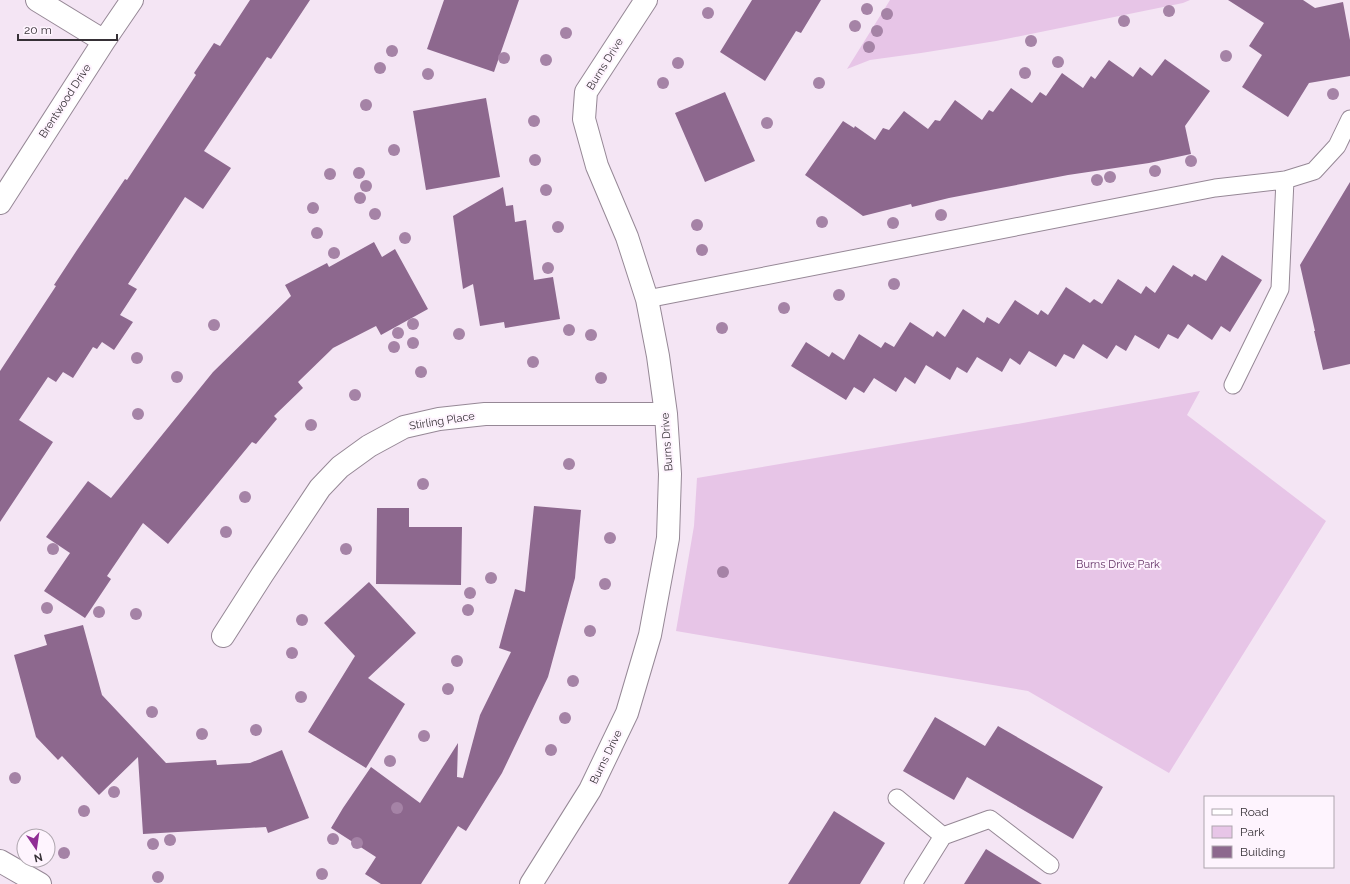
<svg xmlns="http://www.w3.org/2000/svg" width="1350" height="884" viewBox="0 0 1350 884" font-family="Raleway,sans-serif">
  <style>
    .green { fill: #e7c5e7 }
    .building { fill: #8d688e }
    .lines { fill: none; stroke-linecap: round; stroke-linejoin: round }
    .lane-casing { stroke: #968896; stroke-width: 19 }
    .street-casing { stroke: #968896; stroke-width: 24 }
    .lane { stroke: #fff; stroke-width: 17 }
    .street { stroke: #fff; stroke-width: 22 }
    .tree { fill: #a583a6 }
    .labels { text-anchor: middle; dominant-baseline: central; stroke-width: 4; stroke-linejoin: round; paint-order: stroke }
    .street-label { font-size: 11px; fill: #363036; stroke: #fef4fe }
    .park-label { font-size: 11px; fill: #643266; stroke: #fef4fe }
  </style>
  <rect width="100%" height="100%" fill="#f4e5f4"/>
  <path class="green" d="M 890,0 L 1190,0 L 1183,3 L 996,41 L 921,53 L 870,60 L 847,69 Z
    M 1200,391 L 1187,415 L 1326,521 L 1169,773 L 1028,691 L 676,631 L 694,526 L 697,478 L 1023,423 Z"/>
  <path class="building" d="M 250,0 L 310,0 L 271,59 L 267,57 L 204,151 L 231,168 L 203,209 L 185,197 L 128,284 L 137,289 L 120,315 L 133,322 L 114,350 L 102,342 L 97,349 L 93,347 L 73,378 L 63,372 L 56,382 L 48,377 L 19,420 L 53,442 L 0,522 L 0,371 L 56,286 L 54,285 L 77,250 L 125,179 L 127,180 L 196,75 L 194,73 L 214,43 L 220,46 Z
    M 444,0 L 519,0 L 494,72 L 427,49 Z
    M 752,0 L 821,0 L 801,33 L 796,31 L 765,81 L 720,52 Z
    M 1228,0 L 1303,0 L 1315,8 L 1343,2 L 1350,40 L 1350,76 L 1309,83 L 1288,117 L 1242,87 L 1262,55 L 1249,46 L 1264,23 Z
    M 1165,59 L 1210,91 L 1185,126 L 1191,154 L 1149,163 L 1068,175 L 949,198 L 912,207 L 911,204 L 863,216 L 805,175 L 843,121 L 854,128 L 855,126 L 875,140 L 883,128 L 889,130 L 904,111 L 928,129 L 935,120 L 940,121 L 955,100 L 982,120 L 989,110 L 993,112 L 1011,88 L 1032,103 L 1040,92 L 1046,96 L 1062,73 L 1083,88 L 1091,76 L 1095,79 L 1109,60 L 1133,77 L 1140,67 L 1152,76 Z
    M 725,92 L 755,161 L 705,182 L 675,113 Z
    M 486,98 L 500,177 L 426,190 L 413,111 Z
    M 1350,182 L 1350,364 L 1323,370 L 1314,331 L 1315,331 L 1300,265 Z
    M 503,187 L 506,206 L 513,205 L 515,222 L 526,220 L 534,280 L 553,277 L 560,319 L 505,328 L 504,322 L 480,326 L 473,284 L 463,289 L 453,216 Z
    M 374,242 L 382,257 L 395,249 L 428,309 L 381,335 L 376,326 L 333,348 L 298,382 L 303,388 L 274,416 L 277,419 L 256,444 L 252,442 L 168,544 L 143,523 L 107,576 L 111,579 L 85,618 L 44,591 L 70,553 L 46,537 L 88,481 L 111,498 L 213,372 L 291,296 L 285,285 L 327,263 L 329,267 Z
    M 1222,255 L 1262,280 L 1230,332 L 1221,326 L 1212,340 L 1188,324 L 1178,339 L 1168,334 L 1159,349 L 1135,335 L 1126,351 L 1116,345 L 1107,359 L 1083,344 L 1074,359 L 1064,354 L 1056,367 L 1029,351 L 1020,365 L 1010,358 L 1002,372 L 977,357 L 967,373 L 957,367 L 950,380 L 926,365 L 915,384 L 905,377 L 896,392 L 874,378 L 864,393 L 854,387 L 846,400 L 791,366 L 806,342 L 829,357 L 832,352 L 844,360 L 859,334 L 881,348 L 885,342 L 894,347 L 910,322 L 933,337 L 937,331 L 945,337 L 963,309 L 984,323 L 987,317 L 999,324 L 1015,300 L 1038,315 L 1041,310 L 1048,315 L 1066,287 L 1090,303 L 1094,299 L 1102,304 L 1118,279 L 1141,294 L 1146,286 L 1155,293 L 1173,265 L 1192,277 L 1194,274 L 1206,281 Z
    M 534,506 L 581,510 L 575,578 L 548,677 L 502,773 L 466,831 L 458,826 L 421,884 L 381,884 L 365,874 L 376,857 L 331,828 L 343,808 L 371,767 L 420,803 L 458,743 L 457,777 L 463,778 L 480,715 L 511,652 L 499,648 L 515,589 L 525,592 Z
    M 377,508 L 409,508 L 409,527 L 462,527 L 461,585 L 376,584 Z
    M 369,582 L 416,633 L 368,678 L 405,704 L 366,768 L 308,732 L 355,656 L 324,623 Z
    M 83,625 L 102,695 L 166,763 L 216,760 L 217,765 L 250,763 L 282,750 L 309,818 L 268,833 L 266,827 L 143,834 L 138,757 L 99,795 L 62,756 L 58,760 L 36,737 L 14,655 L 47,645 L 44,635 Z
    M 935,717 L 985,746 L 998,726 L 1103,787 L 1073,839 L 967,777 L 954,800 L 903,771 Z
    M 834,811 L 885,843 L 860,884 L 788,884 Z
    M 986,849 L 1042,884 L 964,884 Z"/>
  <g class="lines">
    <g class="lane-casing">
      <path id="lane" d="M 647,299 L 1215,188 L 1285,180 L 1314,171 L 1337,146 L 1350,119
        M 1233,385 L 1280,289 L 1285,180
        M 897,798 L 943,836 L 990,819 L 1050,865
        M 913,884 L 943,836"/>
    </g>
    <g class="street-casing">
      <path id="street" d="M 37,0 L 104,41
        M 0,203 L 104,41 L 132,0
        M 223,636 L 262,575 L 320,488 L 340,467 L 369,446 L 404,427 L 439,419 L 485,414 L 666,414
        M 0,861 L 40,884
        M 531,884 L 590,790 L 627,713 L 650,635 L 668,538 L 670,474 L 666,414 L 658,356 L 647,299 L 627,237 L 597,166 L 584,119 L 586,92 L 646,0"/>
    </g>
    <use href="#lane" class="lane"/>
    <use href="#street" class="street"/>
  </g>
  <g class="tree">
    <circle cx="867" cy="9" r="6"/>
    <circle cx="1169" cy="11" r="6"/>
    <circle cx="708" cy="13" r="6"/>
    <circle cx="887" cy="14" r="6"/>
    <circle cx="1124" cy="21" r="6"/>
    <circle cx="855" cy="26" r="6"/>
    <circle cx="877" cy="31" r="6"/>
    <circle cx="566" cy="33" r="6"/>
    <circle cx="1031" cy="41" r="6"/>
    <circle cx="869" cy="47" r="6"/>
    <circle cx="392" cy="51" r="6"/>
    <circle cx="1226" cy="56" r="6"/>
    <circle cx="504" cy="58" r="6"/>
    <circle cx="546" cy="60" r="6"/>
    <circle cx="1058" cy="62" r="6"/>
    <circle cx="678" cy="63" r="6"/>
    <circle cx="380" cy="68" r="6"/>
    <circle cx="1025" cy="73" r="6"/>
    <circle cx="428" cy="74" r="6"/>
    <circle cx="663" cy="83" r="6"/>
    <circle cx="819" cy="83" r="6"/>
    <circle cx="1333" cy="94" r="6"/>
    <circle cx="366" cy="105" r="6"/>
    <circle cx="534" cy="121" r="6"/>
    <circle cx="767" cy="123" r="6"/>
    <circle cx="394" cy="150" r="6"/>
    <circle cx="535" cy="160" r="6"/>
    <circle cx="1191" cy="161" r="6"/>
    <circle cx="1155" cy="171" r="6"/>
    <circle cx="359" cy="173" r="6"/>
    <circle cx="330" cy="174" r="6"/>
    <circle cx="1110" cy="177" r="6"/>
    <circle cx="1097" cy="180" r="6"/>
    <circle cx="366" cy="186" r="6"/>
    <circle cx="546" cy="190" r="6"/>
    <circle cx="360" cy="198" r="6"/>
    <circle cx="313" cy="208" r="6"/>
    <circle cx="375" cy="214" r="6"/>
    <circle cx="941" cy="215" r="6"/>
    <circle cx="822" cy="222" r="6"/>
    <circle cx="893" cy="223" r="6"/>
    <circle cx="697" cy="225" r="6"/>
    <circle cx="558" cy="227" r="6"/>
    <circle cx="317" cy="233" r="6"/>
    <circle cx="405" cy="238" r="6"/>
    <circle cx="702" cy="250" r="6"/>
    <circle cx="334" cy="253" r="6"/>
    <circle cx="548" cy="268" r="6"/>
    <circle cx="894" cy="284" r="6"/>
    <circle cx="839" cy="295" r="6"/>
    <circle cx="784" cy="308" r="6"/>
    <circle cx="413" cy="324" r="6"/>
    <circle cx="214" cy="325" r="6"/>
    <circle cx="722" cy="328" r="6"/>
    <circle cx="569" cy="330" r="6"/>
    <circle cx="398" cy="333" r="6"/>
    <circle cx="459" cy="334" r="6"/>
    <circle cx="591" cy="335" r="6"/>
    <circle cx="413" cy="343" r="6"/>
    <circle cx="394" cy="347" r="6"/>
    <circle cx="137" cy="358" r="6"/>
    <circle cx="533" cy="362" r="6"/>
    <circle cx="421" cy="372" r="6"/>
    <circle cx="177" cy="377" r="6"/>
    <circle cx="601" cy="378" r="6"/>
    <circle cx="355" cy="395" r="6"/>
    <circle cx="138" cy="414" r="6"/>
    <circle cx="311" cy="425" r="6"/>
    <circle cx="569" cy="464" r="6"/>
    <circle cx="423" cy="484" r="6"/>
    <circle cx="245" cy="497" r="6"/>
    <circle cx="226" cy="532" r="6"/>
    <circle cx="610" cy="538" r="6"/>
    <circle cx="53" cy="549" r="6"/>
    <circle cx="346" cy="549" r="6"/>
    <circle cx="723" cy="572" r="6"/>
    <circle cx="491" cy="578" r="6"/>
    <circle cx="605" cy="584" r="6"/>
    <circle cx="470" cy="593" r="6"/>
    <circle cx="47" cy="608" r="6"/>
    <circle cx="468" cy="610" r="6"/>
    <circle cx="99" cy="612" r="6"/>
    <circle cx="136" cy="614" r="6"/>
    <circle cx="302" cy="620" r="6"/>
    <circle cx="590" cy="631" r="6"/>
    <circle cx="292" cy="653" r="6"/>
    <circle cx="457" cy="661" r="6"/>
    <circle cx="573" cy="681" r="6"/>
    <circle cx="448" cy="689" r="6"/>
    <circle cx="301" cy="697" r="6"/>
    <circle cx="152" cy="712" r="6"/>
    <circle cx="565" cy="718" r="6"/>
    <circle cx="256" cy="730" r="6"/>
    <circle cx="202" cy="734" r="6"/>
    <circle cx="424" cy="736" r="6"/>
    <circle cx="551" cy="750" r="6"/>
    <circle cx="390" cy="761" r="6"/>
    <circle cx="15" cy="778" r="6"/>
    <circle cx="114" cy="792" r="6"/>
    <circle cx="397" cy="808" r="6"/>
    <circle cx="84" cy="811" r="6"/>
    <circle cx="333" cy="839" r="6"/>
    <circle cx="170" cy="840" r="6"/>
    <circle cx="357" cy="843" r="6"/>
    <circle cx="153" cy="844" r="6"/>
    <circle cx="64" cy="853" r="6"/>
    <circle cx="322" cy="874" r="6"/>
    <circle cx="158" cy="877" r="6"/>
  </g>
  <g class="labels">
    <g class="street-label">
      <text transform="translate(605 64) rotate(-58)">Burns Drive</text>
      <text transform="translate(65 101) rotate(-57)">Brentwood Drive</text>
      <text transform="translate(442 421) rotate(-9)">Stirling Place</text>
      <text transform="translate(667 442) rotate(-94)">Burns Drive</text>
      <text transform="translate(606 757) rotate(-64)">Burns Drive</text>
    </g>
    <g class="park-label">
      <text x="1118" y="564">Burns Drive Park</text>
    </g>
  </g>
  <rect x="1204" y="796" width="130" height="72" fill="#fef4fe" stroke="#aea6ae"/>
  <rect x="1212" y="809" width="20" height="6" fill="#ffffff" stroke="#aea6ae"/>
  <text x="1240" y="816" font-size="12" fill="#363036">Road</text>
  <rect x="1212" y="826" width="20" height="12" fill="#e7c5e7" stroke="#aea6ae"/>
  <text x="1240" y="836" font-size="12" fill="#363036">Park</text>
  <rect x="1212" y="846" width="20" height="12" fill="#8d688e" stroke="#aea6ae"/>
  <text x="1240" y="856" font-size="12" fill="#363036">Building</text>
  <g transform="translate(36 848) rotate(167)"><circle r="19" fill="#fef4fe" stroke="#aea6ae"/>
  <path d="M0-3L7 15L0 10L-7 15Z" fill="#902d95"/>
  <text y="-6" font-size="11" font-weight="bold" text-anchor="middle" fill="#363036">N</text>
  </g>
  <path d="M18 34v6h99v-6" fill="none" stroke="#363036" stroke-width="2"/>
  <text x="24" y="34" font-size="12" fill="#363036" stroke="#fef4fe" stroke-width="3" paint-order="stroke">20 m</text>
</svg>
